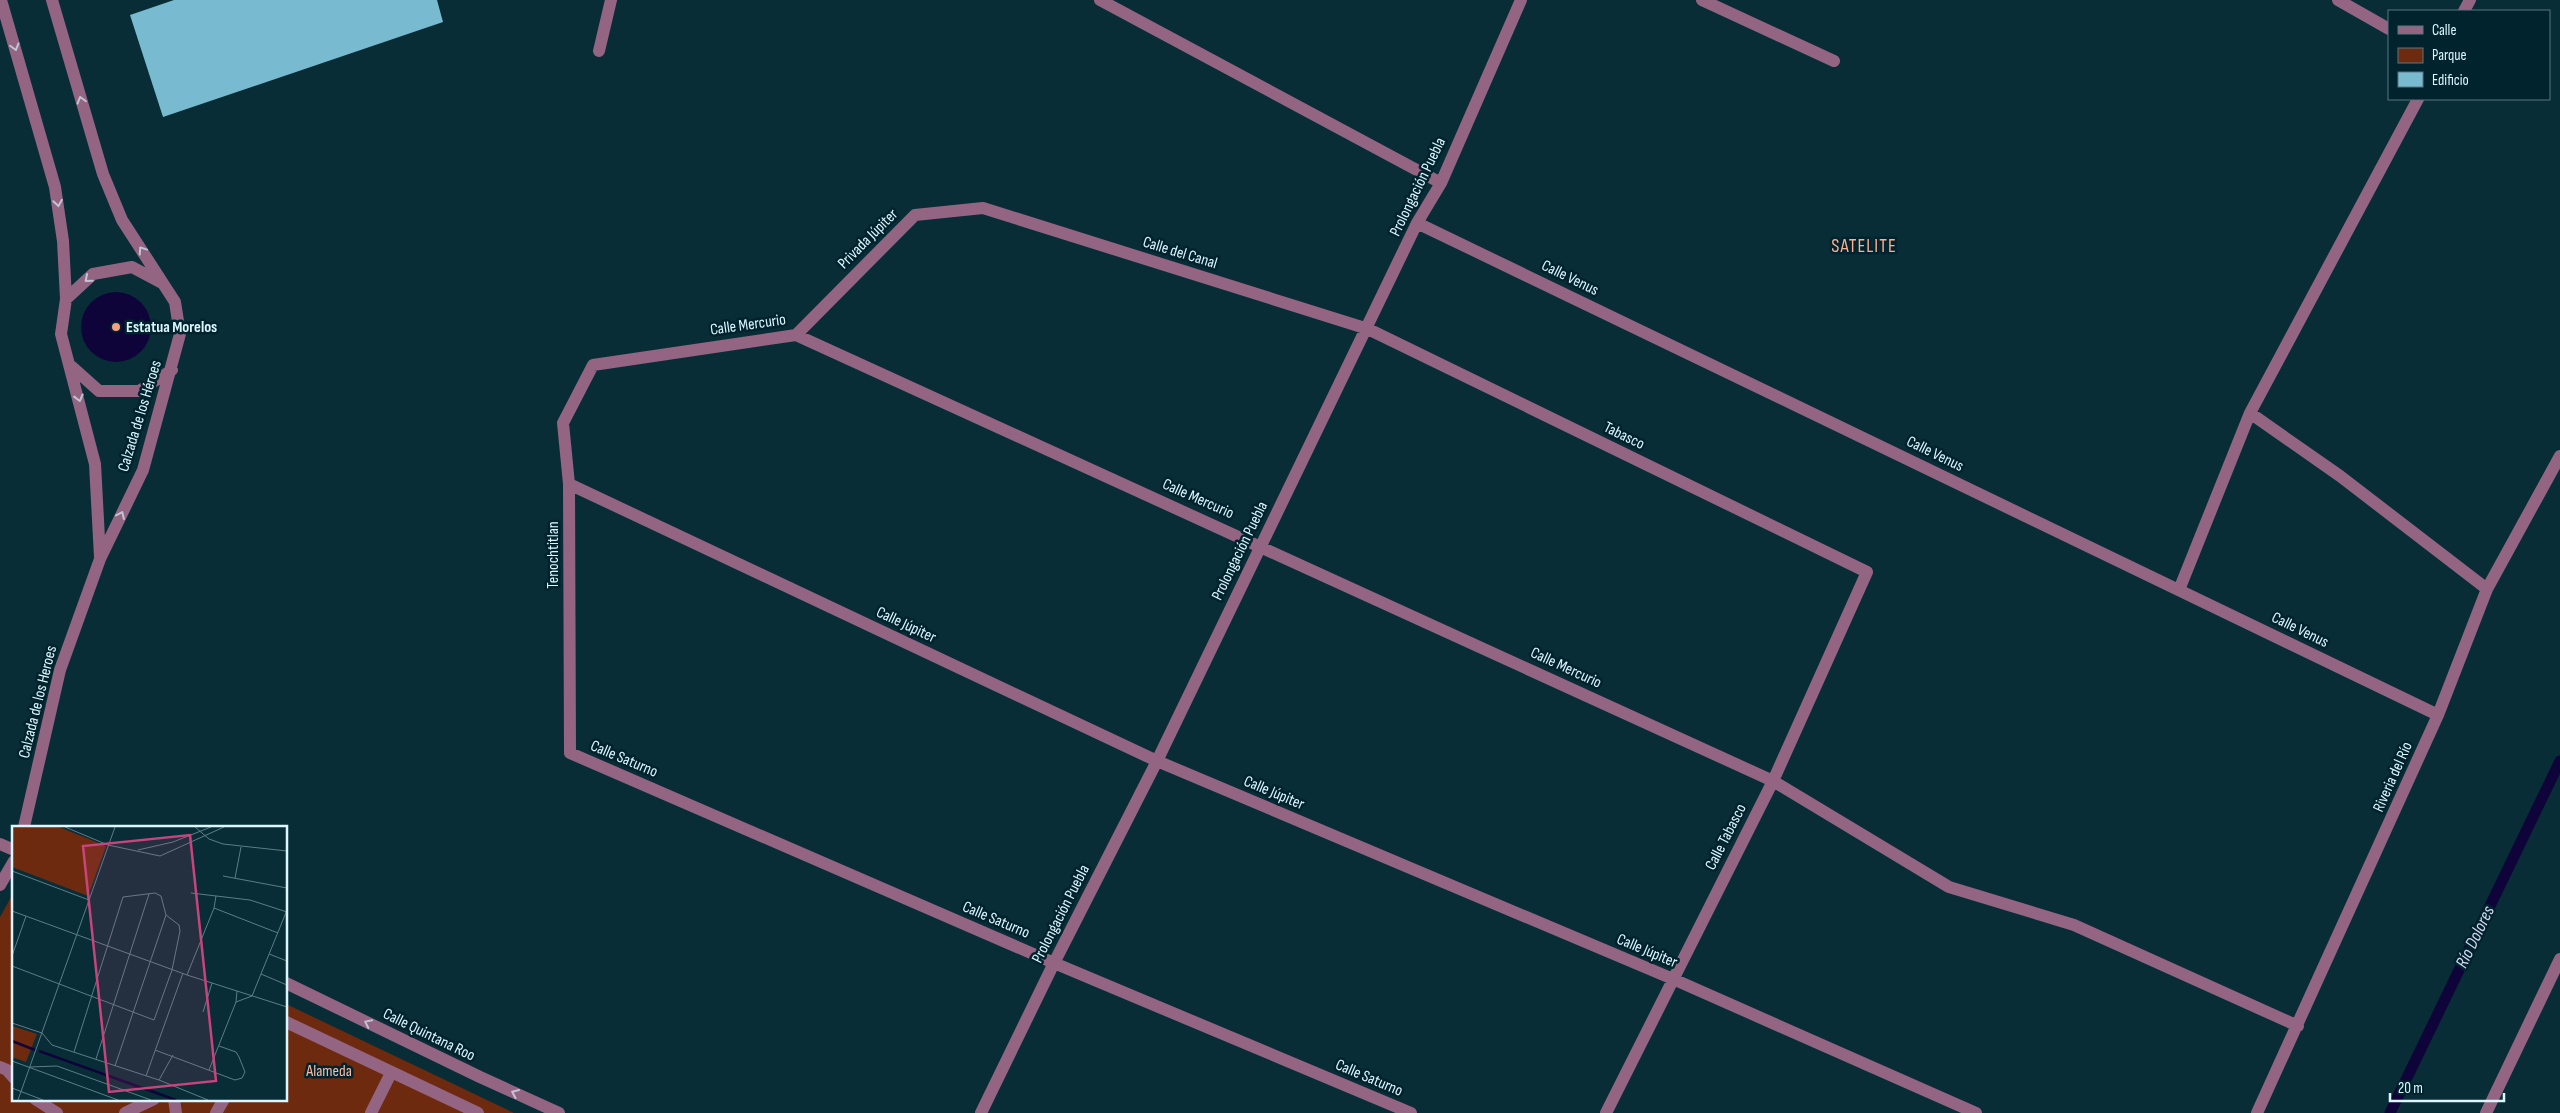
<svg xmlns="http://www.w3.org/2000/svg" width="2560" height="1113" viewBox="0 0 2560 1113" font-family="'Sofia Sans Condensed',sans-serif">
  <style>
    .green { fill: #6e2a0f }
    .water { fill: #0f043a }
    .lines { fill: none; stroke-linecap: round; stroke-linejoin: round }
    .stream { stroke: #0f043a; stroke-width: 11 }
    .building { fill: #78bad0 }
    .minor { stroke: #936583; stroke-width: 12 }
    .oneway { stroke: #c2c3d4 }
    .poi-dot { fill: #f3a082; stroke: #00232d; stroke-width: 2 }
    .labels { text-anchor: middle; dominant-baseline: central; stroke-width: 5; stroke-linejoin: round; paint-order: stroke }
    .street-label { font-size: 16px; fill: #dcf6ff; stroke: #00232d }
    .poi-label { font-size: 16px; font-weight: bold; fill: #dcf6ff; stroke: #00232d; text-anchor: start }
    .park-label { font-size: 16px; fill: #f8bca6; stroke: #00232d }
    .water-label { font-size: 18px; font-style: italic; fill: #d4d7f2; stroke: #00232d }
    .quarter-label { font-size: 19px; letter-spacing: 1px; fill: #feb094; stroke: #00232d }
    .inset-river { fill: none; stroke: #0f043a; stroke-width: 2.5 }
    .inset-road { fill: none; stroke: #5d7d87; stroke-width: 1 }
    .view { fill: #c7447c; fill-opacity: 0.15; stroke: #c7447c; stroke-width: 2.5 }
    .inset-edge { fill: none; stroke: #dcf6ff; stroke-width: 2.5 }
  </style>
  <rect width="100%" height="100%" fill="#082d37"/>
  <path class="green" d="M 14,892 L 14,1099 L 286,1099 L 286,1004 L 514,1113 L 0,1113 L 0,917 Z"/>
  <path class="water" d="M81 327a35 35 0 1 1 70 0a35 35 0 1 1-70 0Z"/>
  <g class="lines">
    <path class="stream" d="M 2390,1113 L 2560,761"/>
  </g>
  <path class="building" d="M 174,0 L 437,0 L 443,22 L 163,117 L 130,15 Z"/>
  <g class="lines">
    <path class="minor" d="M 1,0 L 55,187 L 63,241 L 66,299 L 61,334 L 95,464 L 100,557
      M 1100,0 L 1441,183
      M 1702,0 L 1834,61
      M 2338,0 L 2389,29
      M 2464,11 L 2470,0
      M 599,51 L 611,0
      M 1417,223 L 2438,715
      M 66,299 L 93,274 L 132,267 L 162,283
      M 796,335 L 915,215 L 983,208 L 1368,329 L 1867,572 L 1773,781 L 1606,1113
      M 71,366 L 99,391 L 139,391 L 172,370
      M 2250,413 L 2340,476 L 2487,589
      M 569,484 L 1157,761 L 1673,979 L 1976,1113
      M 2179,590 L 2250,413 L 2418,99
      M 24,827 L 60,670 L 100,559 L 143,470 L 180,334 L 175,302 L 122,220 L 103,174 L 52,0
      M 0,844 L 14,850
      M 0,885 L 14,861
      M 286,983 L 480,1077 L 559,1113
      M 286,1022 L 478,1113
      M 0,1067 L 7,1070 L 14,1078
      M 35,1099 L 57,1113
      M 174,1099 L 176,1113
      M 125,1113 L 154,1099
      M 216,1113 L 224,1099
      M 371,1113 L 391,1073
      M 981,1113 L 1054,963 L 1157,761 L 1417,223 L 1441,183 L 1521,0
      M 1411,1113 L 1054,963 L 570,753 L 569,484 L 563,423 L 593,365 L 796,335 L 1773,781 L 1949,887 L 2074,925 L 2298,1026
      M 2257,1113 L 2438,715 L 2487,589 L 2560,456
      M 2486,1113 L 2560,959"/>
  </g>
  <defs><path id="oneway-chevron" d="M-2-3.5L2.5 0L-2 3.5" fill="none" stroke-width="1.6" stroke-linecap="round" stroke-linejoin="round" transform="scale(1.25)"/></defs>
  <g class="oneway">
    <use href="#oneway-chevron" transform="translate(15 47) rotate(74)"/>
    <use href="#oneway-chevron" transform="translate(81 100) rotate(-106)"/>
    <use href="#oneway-chevron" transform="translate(58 203) rotate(81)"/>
    <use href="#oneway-chevron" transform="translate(142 250) rotate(-124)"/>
    <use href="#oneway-chevron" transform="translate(88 279) rotate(140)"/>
    <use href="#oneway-chevron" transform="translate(79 398) rotate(76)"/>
    <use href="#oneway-chevron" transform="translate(121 515) rotate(-65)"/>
    <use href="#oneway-chevron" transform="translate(368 1023) rotate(-154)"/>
    <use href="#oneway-chevron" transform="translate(515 1093) rotate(-156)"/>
  </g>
  <circle class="poi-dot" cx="116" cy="327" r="5"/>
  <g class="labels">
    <g class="street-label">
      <text transform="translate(1418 187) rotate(-64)">Prolongación Puebla</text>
      <text transform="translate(868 239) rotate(-45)">Privada Júpiter</text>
      <text transform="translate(1180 253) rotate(17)">Calle del Canal</text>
      <text transform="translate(1570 278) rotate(26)">Calle Venus</text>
      <text transform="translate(748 325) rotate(-8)">Calle Mercurio</text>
      <text transform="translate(140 416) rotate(-73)">Calzada de los Héroes</text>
      <text transform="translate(1624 436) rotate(26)">Tabasco</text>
      <text transform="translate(1935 454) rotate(26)">Calle Venus</text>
      <text transform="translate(1198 499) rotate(24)">Calle Mercurio</text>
      <text transform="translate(1240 551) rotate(-64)">Prolongación Puebla</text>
      <text transform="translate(553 555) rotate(-90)">Tenochtitlan</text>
      <text transform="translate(906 625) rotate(25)">Calle Júpiter</text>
      <text transform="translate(2300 630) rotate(26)">Calle Venus</text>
      <text transform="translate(1566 668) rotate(25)">Calle Mercurio</text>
      <text transform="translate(38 702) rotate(-76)">Calzada de los Heroes</text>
      <text transform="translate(624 759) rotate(23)">Calle Saturno</text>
      <text transform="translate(2393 777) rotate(-66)">Riveria del Río</text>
      <text transform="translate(1274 793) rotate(23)">Calle Júpiter</text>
      <text transform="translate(1726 837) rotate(-63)">Calle Tabasco</text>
      <text transform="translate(1061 914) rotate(-63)">Prolongación Puebla</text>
      <text transform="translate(996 920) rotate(23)">Calle Saturno</text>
      <text transform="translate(1647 951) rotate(23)">Calle Júpiter</text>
      <text transform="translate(429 1035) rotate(26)">Calle Quintana Roo</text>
      <text transform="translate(1369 1078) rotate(23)">Calle Saturno</text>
    </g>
    <g class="poi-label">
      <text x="126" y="327">Estatua Morelos</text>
    </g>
    <g class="park-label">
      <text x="329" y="1071">Alameda</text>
    </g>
    <g class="water-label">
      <text transform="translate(2475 937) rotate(-64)">Río Dolores</text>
    </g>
    <g class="quarter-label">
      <text x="1864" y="246">SATELITE</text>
    </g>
  </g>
  <g transform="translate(12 826)">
    <rect width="275" height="275" fill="#082d37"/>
    <path d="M 0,1 L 47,1 L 94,20 L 76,70 L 0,41 ZM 0,200 L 25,208 L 14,236 L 0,231 Z" fill="#6e2a0f"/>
    <path class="inset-river" d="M 0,215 L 23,224M 27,225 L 164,274"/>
    <path class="inset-road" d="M 53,1 L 96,19 L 148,30 L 212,1M 183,1 L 197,13 L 211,18 L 275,25M 126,24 L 161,16 L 199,1M 0,45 L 77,74M 211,50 L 275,62M 223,52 L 229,21M 179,67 L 238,74 L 275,86M 202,82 L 266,107M 0,85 L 175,149 L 275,181M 257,128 L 275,135M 0,130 L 14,90M 0,140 L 142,194 L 160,144 L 168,105 L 167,99 L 154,89M 249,148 L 275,159M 175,149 L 202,82 L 204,70M 224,176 L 240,170 L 275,84M 191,186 L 200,157M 0,197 L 30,207 L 40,219 L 147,254 L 196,274M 143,224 L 223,254 L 230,252 L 233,246 L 227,231 L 224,226 L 207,220M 62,226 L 111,71 L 143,67 L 149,70 L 154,89 L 103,240M 84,233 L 137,68M 0,235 L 106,274M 18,241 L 45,240 L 139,274M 197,244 L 224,176 L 225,165M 134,250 L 171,147M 147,254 L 161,229M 0,262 L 31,274M 6,274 L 103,1"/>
    <path class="view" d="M 178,9 L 204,255 L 97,266 L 71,20 Z"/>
    <rect width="275" height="275" class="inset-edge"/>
  </g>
  <rect x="2388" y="10" width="162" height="90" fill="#00232d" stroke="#587781"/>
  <rect x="2398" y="26" width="25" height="8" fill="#936583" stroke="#587781"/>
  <text x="2432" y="35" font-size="15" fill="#dcf6ff">Calle</text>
  <rect x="2398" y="48" width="25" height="15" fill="#6e2a0f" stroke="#587781"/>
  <text x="2432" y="60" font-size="15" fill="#dcf6ff">Parque</text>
  <rect x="2398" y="72" width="25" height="15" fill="#78bad0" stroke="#587781"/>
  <text x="2432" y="85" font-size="15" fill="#dcf6ff">Edificio</text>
  <path d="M2390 1093v8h114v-8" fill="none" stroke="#dcf6ff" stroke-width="2.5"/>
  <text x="2398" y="1093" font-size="15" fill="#dcf6ff" stroke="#00232d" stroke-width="4" paint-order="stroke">20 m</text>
</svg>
